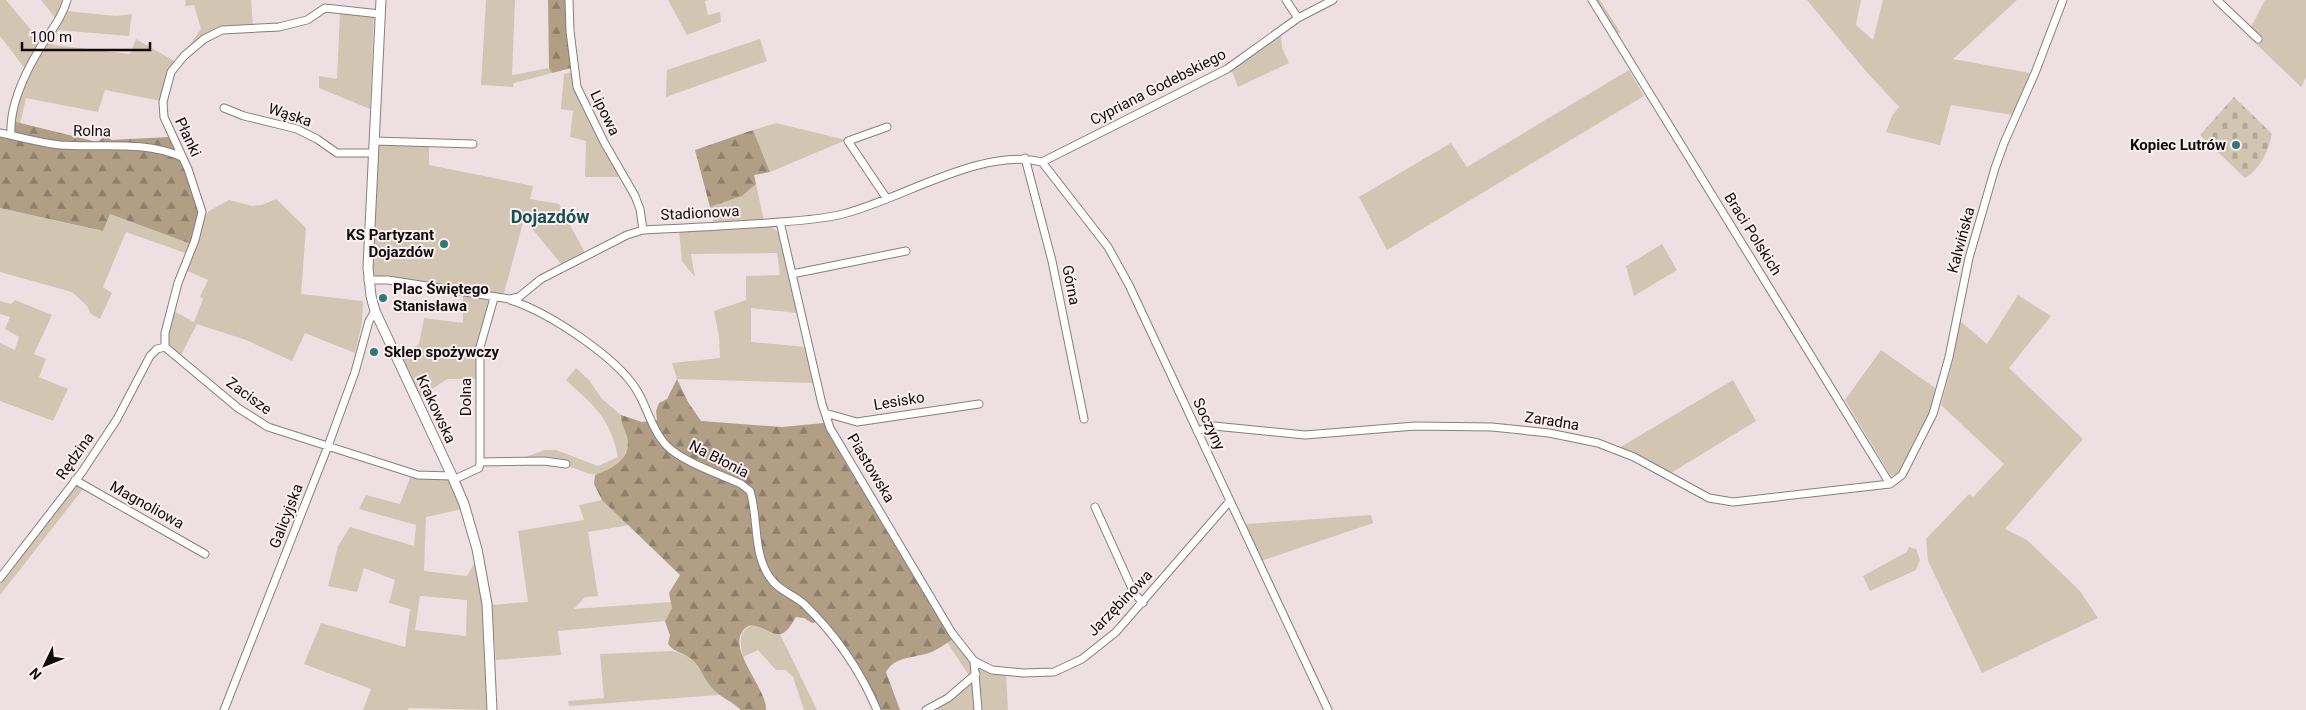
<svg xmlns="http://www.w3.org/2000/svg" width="2306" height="710" viewBox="0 0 2306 710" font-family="Roboto,sans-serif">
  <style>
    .grass { fill: #d2c5b2; fill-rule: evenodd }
    .forest { fill: url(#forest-firs) }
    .cemetery { fill: url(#cemetery-stones) }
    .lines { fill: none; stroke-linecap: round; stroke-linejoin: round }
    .minor-casing { stroke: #887d7f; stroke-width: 9 }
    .tertiary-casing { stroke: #887d7f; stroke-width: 11 }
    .minor { stroke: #fff; stroke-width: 7 }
    .tertiary { stroke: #fff; stroke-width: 9 }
    .poi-dot { fill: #307979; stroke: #fbeef0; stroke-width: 2 }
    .labels { text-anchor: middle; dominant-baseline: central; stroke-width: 4; stroke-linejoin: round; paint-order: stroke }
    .street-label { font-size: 15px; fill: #100c0d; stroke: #fbeef0 }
    .poi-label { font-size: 15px; font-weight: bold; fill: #100c0d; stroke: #fbeef0; text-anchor: end }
    .quarter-label { font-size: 18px; font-weight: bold; fill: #165252; stroke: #fbeef0 }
  </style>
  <defs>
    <pattern id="forest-firs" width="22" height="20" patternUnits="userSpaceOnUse" patternTransform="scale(1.25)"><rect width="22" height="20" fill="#b09e85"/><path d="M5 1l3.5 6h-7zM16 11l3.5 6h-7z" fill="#8e7f6b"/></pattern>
    <pattern id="cemetery-stones" width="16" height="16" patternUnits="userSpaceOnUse" patternTransform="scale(1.25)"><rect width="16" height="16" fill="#d2c5b2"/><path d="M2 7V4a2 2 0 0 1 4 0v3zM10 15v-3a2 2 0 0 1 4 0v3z" fill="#b3a898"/></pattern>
  </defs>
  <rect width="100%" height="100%" fill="#eee0e2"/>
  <path class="grass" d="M 0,0 L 6,0 L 41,42 L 26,70 L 0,36 Z
    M 41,0 L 64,0 L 56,19 Z
    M 186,0 L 251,0 L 253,26 L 221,28 L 190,49 L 189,46 L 201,29 L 194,5 L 185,6 Z
    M 486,0 L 515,0 L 512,75 L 549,68 L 552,73 L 514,83 L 513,87 L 481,85 Z
    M 668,0 L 708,0 L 705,1 L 708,15 L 720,12 L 721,22 L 687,35 Z
    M 1594,0 L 1600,0 L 1620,32 L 1616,35 Z
    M 1807,0 L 1861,0 L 1856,25 L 1873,40 L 1883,0 L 2017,0 L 1953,59 L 2030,73 L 2013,115 L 1951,105 L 1940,145 L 1886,132 L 1892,116 L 1899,107 L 1864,69 Z
    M 2265,0 L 2306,0 L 2306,77 L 2301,87 L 2247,35 Z
    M 66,11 L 116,16 L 132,14 L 129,36 L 58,30 L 53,45 L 130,54 L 136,39 L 176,62 L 161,101 L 105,90 L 98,112 L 26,98 L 20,124 L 12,121 L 22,87 L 42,48 Z
    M 340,12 L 374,15 L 370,109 L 319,88 L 319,76 L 337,79 Z
    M 1281,34 L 1282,48 L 1289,63 L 1238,87 L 1232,71 Z
    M 760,39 L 767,61 L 666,97 L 667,70 Z
    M 1629,70 L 1644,96 L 1387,250 L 1359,197 L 1451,143 L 1467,167 Z
    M 572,72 L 622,177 L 585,177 L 586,141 L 570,137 L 573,111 L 561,109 L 564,74 Z
    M 776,123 L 846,140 L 770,172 L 753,130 Z
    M 376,143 L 429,144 L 429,165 L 533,186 L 530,199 L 559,204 L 585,253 L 562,265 L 524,219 L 503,297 L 371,275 Z
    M 756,184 L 764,221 L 715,227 L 710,207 L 742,196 Z
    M 276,199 L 306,228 L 301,294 L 363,301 L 362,323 L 355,353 L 305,333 L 292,361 L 246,340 L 197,324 L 180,357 L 167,346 L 167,332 L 172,310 L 194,322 L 203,299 L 200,297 L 208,280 L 185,270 L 204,217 L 209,211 L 229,200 L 252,206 L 262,205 Z
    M 0,208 L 102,231 L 110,214 L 191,244 L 188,254 L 126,232 L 103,287 L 112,293 L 100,319 L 91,314 L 87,306 L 72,292 L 0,272 Z
    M 771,226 L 781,235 L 797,313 L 751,308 L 751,342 L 806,347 L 814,383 L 677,379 L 672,363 L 720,358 L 719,337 L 714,311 L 746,300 L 746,276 L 780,275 L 777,253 L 691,254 L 695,277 L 682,261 L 679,230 Z
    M 1662,244 L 1677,270 L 1634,296 L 1626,266 Z
    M 2018,295 L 2051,316 L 2009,368 L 2083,439 L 2005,529 L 2027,540 L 2080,591 L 2098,618 L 1982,673 L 1928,561 L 1926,539 L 1969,494 L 1973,497 L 2004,464 L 1941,405 L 1953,360 L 1960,321 L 1987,344 Z
    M 463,296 L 491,301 L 478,379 L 447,379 L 420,397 L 401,356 L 419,344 L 424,318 L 463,323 Z
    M 15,300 L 52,315 L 34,354 L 46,359 L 39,377 L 68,389 L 53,421 L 0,401 L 0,343 L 15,350 L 19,337 L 5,329 L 10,317 L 0,314 L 0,301 L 11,304 Z
    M 1881,350 L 1938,390 L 1931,411 L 1900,473 L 1891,476 L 1845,400 Z
    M 576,368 L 589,380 L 602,399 L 621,415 C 621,426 630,436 627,448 C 624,462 609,473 596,474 C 589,475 580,470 574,468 C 556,463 537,462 520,459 L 545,450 L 556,450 L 598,466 L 618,457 C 610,417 594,406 566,380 Z
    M 1733,380 L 1756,421 L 1671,473 L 1619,448 Z
    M 411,475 L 451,478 L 463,509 L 426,517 L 424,571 L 467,576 L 477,559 L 483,603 L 488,710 L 409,708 L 408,710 L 363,710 L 371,689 L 304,664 L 321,623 L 405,647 L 410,609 L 389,603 L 395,580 L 364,568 L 357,592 L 328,586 L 338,546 L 350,527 L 414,546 L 416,525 L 359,509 L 366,495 L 400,504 ZM 420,596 L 467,600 L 466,636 L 415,630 Z
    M 76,485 L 83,489 L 0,595 L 0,583 Z
    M 602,500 L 629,525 L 588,532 L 598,596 L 585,597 L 574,609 L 671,602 L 672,608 L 665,621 L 558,631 L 561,655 L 496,660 L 491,605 L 528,602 L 518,531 L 584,520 L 579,505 Z
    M 1371,515 L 1373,523 L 1261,561 L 1246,524 Z
    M 1909,547 L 1916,549 L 1920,560 L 1916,570 L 1870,591 L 1863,576 L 1907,552 Z
    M 755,625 L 771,633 L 780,634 L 817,710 L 804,710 L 793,677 L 786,670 L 776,670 L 758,650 L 743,657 C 740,642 737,629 755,625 Z
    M 953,639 L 972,662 L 974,674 L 970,677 L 947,642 Z
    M 673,651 L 690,657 L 719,695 L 569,706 L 568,701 L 604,698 L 600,654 Z
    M 977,664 L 1006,673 L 1008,710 L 980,710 Z
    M 975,678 L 975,710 L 930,710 Z"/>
  <path class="forest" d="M 548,0 L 566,0 L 571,68 L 552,73 L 549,68 Z
    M 12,121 L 97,142 L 108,134 L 111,140 L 169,137 L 186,170 L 200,216 L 191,244 L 110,214 L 103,231 L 0,208 L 0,135 L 13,136 Z
    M 753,130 L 770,172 L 754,175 L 756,184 L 742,196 L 710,207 L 695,150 Z
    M 677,379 L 688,402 L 701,421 L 782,427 L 824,423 L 953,639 C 946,643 938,650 929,653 C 914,658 895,656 886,672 L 900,710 L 879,710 L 846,647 L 822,621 L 812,623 L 804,618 L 796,617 C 792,623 788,632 781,634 C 768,637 753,615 742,632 C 729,651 767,689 766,710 L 741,710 C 732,701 721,698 713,689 C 705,681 699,664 690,658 C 682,652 675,653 668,644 L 670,635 L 665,621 L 672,608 L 669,593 L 680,575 L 602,500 L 594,484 L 595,475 C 612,469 632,459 627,437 C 625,429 621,424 621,415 L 642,422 L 657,420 L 656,411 L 659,403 L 667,399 Z"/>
  <path class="cemetery" d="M 2234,97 L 2272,134 C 2267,153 2262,167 2245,178 L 2200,135 Z"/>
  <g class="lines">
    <g class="minor-casing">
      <path id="minor" d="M 569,0 L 570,31 L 577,87 L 604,142 L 635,196 L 640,209 L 643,230
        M 1286,0 L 1298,18
        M 1592,0 L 1890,484
        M 2217,0 L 2258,39
        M 224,108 L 244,116 L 297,129 L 317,139 L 337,153 L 374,153
        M 887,127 L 848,141 L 887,199
        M 0,133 C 20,137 40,143 60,145 C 101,148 143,140 182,157
        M 11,135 C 9,105 25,73 40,48 C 50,32 62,18 67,0
        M 374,141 L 473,144
        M 1025,158 L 1052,261 L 1084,419
        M 1042,162 L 1108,247 L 1129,285 L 1328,710
        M 1042,162 L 1227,69 L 1298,18 L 1333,0
        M 780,222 L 822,404 L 830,428 L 952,633 L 974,661 L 978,710
        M 792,274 L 906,251
        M 368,280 L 388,280 L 510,299 L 519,297 L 541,279 L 627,235 L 643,230 C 685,228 726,226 768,223 C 793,221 819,220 843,214 C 902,199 982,147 1042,162
        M 510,300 C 548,312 615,356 636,389 C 647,406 652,431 667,446 C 683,462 719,474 741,484 L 750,491 C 759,519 752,554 771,579 C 778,590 794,595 804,604 C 835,634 860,670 877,710
        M 165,347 L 165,333 L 178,283 L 195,240 L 202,212 L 188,169 L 164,117 L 163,102 L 171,72 L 184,56 L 204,39 L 222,30 L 279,27 L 307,20 L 325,8 L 380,14
        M 165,347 L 238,408 L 268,427 L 418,475 L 452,476
        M 825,413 L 857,422 L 979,404
        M 1197,431 L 1214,426 L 1305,435 L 1415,426 L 1492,427 L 1549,433 L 1598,443 L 1634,457 L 1709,498 L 1733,502 L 1890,484 L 1902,475 L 1933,414 L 1949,357 L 1969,258 L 1995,168 L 2004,143 L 2035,73 L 2063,0
        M 480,462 L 544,461 L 566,464
        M 75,480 L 205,554
        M 453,480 L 479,468 L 480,463 L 480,347 L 494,298
        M 1095,507 L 1134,593 L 1143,603
        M 0,578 L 82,472 L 117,419 L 150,356 L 157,349 L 165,347
        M 974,661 L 992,670 L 1023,673 L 1054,672 L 1082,659 L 1116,632 L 1229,502
        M 224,710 L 328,446 L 355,372 L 369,321 L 375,311
        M 926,710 L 948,698 L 976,674"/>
    </g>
    <g class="tertiary-casing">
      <path id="tertiary" d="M 381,0 L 368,268 L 371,296 L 375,311 L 452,476 L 464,504 L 477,549 L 487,604 L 492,710"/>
    </g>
    <use href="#minor" class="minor"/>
    <use href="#tertiary" class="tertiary"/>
  </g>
  <g class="poi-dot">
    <circle cx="2236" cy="145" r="5"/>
    <circle cx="444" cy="244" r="5"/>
    <circle cx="383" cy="298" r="5"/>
    <circle cx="374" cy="352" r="5"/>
  </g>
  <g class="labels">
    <g class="street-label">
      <text transform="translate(1158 87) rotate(-27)">Cypriana Godebskiego</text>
      <text transform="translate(605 113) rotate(64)">Lipowa</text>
      <text transform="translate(290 115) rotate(18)">Wąska</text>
      <text transform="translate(92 131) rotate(1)">Rolna</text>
      <text transform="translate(188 137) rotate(65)">Płanki</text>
      <text transform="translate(700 213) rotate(-3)">Stadionowa</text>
      <text transform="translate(1753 234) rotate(58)">Braci Polskich</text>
      <text transform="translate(1961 240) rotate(-75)">Kalwińska</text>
      <text transform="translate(1071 285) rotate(79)">Górna</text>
      <text transform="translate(249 396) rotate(36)">Zacisze</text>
      <text transform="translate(466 397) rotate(-90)">Dolna</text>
      <text transform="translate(899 401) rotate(-9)">Lesisko</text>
      <text transform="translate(436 409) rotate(65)">Krakowska</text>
      <text transform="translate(1552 421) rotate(9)">Zaradna</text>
      <text transform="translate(1209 424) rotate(65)">Soczyny</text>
      <text transform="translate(75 456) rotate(-55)">Rędzina</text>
      <text transform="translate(719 459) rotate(27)">Na Błonia</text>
      <text transform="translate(871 468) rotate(59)">Piastowska</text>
      <text transform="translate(147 505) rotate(29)">Magnoliowa</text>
      <text transform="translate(286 516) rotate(-69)">Galicyjska</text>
      <text transform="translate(1120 603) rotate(-46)">Jarzębinowa</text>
    </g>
    <g class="poi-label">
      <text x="2226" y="145">Kopiec Lutrów</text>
      <text x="434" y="235">KS Partyzant<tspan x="434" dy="17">Dojazdów</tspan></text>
      <text x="393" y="289" text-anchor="start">Plac Świętego<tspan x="393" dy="17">Stanisława</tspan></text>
      <text x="384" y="352" text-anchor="start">Sklep spożywczy</text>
    </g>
    <g class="quarter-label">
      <text x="550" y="216">Dojazdów</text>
    </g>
  </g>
  <g transform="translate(45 665) rotate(227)" stroke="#fbeef0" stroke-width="4" paint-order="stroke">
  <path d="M0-4L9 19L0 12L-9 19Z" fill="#100c0d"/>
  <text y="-8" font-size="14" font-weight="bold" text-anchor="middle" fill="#100c0d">N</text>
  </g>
  <path d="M22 42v8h128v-8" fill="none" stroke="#100c0d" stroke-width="2.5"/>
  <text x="30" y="42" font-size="15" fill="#100c0d" stroke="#fbeef0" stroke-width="4" paint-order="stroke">100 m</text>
</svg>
